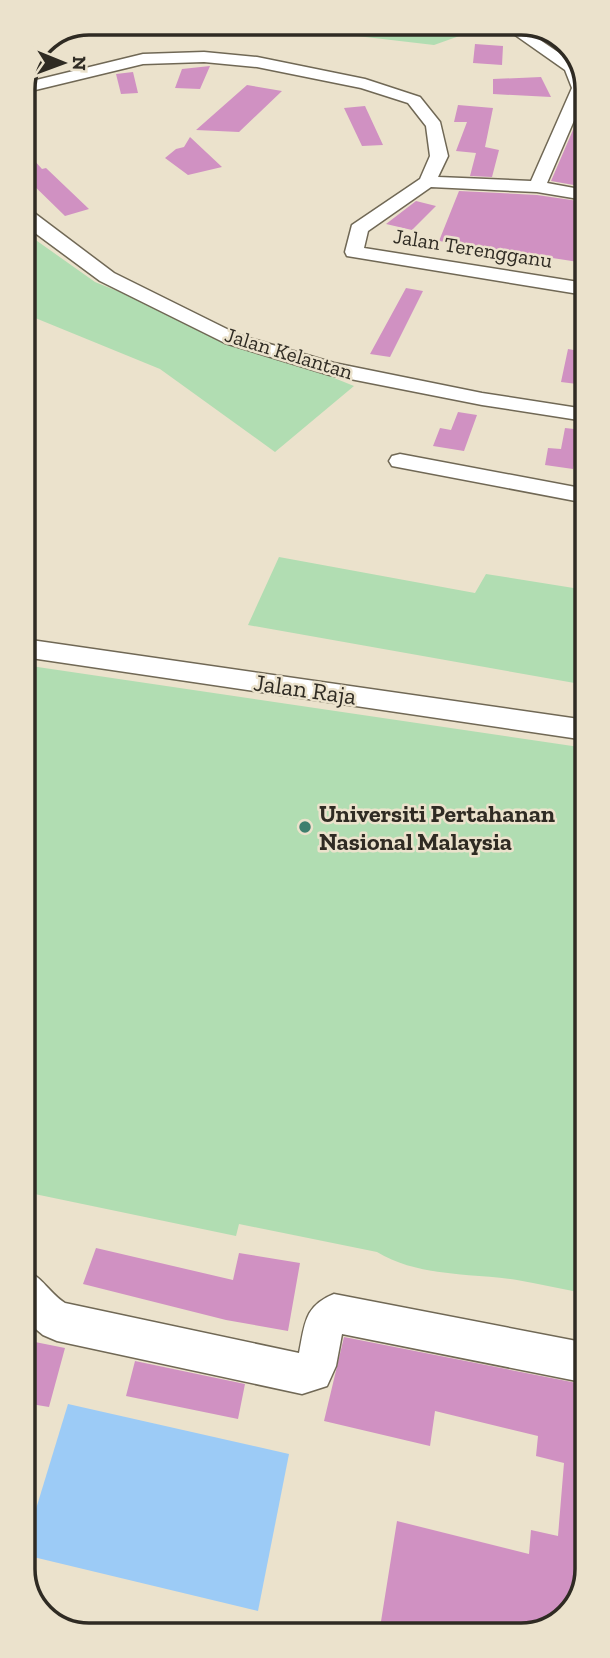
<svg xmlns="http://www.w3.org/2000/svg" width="610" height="1658" viewBox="0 0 610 1658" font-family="'Zilla Slab',serif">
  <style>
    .green { fill: #b1ddb2 }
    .water { fill: #9ccbf6 }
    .building { fill: #d091c2 }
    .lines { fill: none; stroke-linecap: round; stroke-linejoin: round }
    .minor-casing { stroke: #706855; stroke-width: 3 }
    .minor { fill: #fff; fill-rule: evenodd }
    .poi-dot { fill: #3e7f6e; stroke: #ebe2cc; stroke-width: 2.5 }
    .labels { text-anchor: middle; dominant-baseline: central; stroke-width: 5; stroke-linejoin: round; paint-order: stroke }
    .far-street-label { font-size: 21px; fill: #2f2b23; stroke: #ebe2cc }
    .street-label { font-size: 24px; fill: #2f2b23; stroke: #ebe2cc }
    .poi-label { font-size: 24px; font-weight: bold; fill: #2f2b23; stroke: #ebe2cc; text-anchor: start }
    .rim { fill: none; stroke: #2f2b23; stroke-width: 3.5 }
  </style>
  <rect width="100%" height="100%" fill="#ebe2cc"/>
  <path class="green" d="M 245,23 L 468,23 L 479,29 L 434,45 Z
    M 23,231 L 95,282 L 354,386 L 275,452 L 160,369 L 23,313 Z
    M 279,557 L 475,593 L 486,574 L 586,590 L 586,685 L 248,625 Z
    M 24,665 L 586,748 L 587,1294 C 563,1289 540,1284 517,1280 C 471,1273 418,1277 377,1252 L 239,1224 L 236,1236 L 25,1192 Z"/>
  <path class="water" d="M 68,1404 L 289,1454 L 258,1611 L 25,1555 L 25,1545 Z"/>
  <path class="building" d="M 475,44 L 503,46 L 502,65 L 473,63 Z
    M 210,66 L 200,89 L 175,88 L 182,69 Z
    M 133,72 L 138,93 L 121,94 L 116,74 Z
    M 541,77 L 551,97 L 493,94 L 493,79 Z
    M 247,85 L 282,91 L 239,132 L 196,130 Z
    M 585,102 L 585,187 L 551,181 Z
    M 458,105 L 493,108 L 485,147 L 499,150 L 492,177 L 470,176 L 476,153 L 456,151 L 467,122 L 454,122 Z
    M 365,106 L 383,145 L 362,146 L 344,108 Z
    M 190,137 L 222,167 L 188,175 L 165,158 L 176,149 L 184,147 Z
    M 23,148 L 42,169 L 46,168 L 89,209 L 65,216 L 23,175 Z
    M 459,191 L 537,195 L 585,202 L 585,263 L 474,246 L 471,249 L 449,246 L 451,243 L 439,241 Z
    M 416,201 L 436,206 L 412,230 L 386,224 Z
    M 406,288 L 423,291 L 390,357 L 370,354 Z
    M 568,349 L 585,352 L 585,385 L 561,382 Z
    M 458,412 L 477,415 L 464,451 L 433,446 L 440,428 L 451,430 Z
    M 565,428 L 583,430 L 573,469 L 545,465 L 548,448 L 561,449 Z
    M 96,1248 L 233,1280 L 239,1253 L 300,1263 L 288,1331 L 226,1320 L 83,1284 Z
    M 344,1337 L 587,1385 L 587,1569 L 574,1609 L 539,1633 L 379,1634 L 397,1521 L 529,1554 L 531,1530 L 558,1536 L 564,1463 L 536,1456 L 538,1436 L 435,1411 L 430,1446 L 324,1421 Z
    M 25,1340 L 65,1348 L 49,1407 L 25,1403 Z
    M 135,1361 L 245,1384 L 238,1419 L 126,1396 Z"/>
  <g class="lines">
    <g class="minor-casing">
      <path id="minor" d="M 498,23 L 515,23 L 577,65 L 585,81 L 585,95 L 547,183 L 585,190 L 585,200 L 537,192 L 431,187 L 368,231 L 364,248 L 585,283 L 585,295 L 347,256 L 345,252 L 352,225 L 420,179 L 430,156 L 426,126 L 408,103 L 361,88 L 257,67 L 204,62 L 143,64 L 23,93 L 24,83 L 143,54 L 204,52 L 257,57 L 365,79 L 420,97 L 440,122 L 448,156 L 438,177 L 531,181 L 572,88 L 565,70 Z
        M 23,208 L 29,209 L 114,273 L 239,335 L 334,363 L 482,393 L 585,409 L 585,421 L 482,405 L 330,375 L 225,343 L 100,281 L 27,227 L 23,223 Z
        M 400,454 L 586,489 L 586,503 L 392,466 L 389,461 L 392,456 Z
        M 24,639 L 586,720 L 586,740 L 24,657 Z
        M 25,1270 C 43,1277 49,1293 65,1303 L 299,1353 C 305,1324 304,1306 334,1294 L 587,1343 L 587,1383 L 342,1334 L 336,1366 L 327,1386 L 302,1394 L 57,1341 L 43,1335 L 25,1320 Z"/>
    </g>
    <use href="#minor" class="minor"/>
  </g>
  <circle class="poi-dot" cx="305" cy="827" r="7"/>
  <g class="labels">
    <g class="far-street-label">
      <text transform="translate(473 248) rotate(9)">Jalan Terengganu</text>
      <text transform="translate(289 353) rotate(17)">Jalan Kelantan</text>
    </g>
    <g class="street-label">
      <text transform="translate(305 689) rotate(8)">Jalan Raja</text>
    </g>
    <g class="poi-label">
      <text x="319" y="813">Universiti Pertahanan<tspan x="319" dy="28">Nasional Malaysia</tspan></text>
    </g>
  </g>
  <path d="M0 0H610V1658H0ZM89 35H521A54 54 0 0 1 575 89V1569A54 54 0 0 1 521 1623H89A54 54 0 0 1 35 1569V89A54 54 0 0 1 89 35Z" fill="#ebe2cc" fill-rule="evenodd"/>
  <path class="rim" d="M89 35H521A54 54 0 0 1 575 89V1569A54 54 0 0 1 521 1623H89A54 54 0 0 1 35 1569V89A54 54 0 0 1 89 35Z"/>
  <g transform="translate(63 63) rotate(91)" stroke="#ebe2cc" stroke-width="5" paint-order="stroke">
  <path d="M0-5L12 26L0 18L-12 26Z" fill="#2f2b23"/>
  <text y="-10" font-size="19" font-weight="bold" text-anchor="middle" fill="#2f2b23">N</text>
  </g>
</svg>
